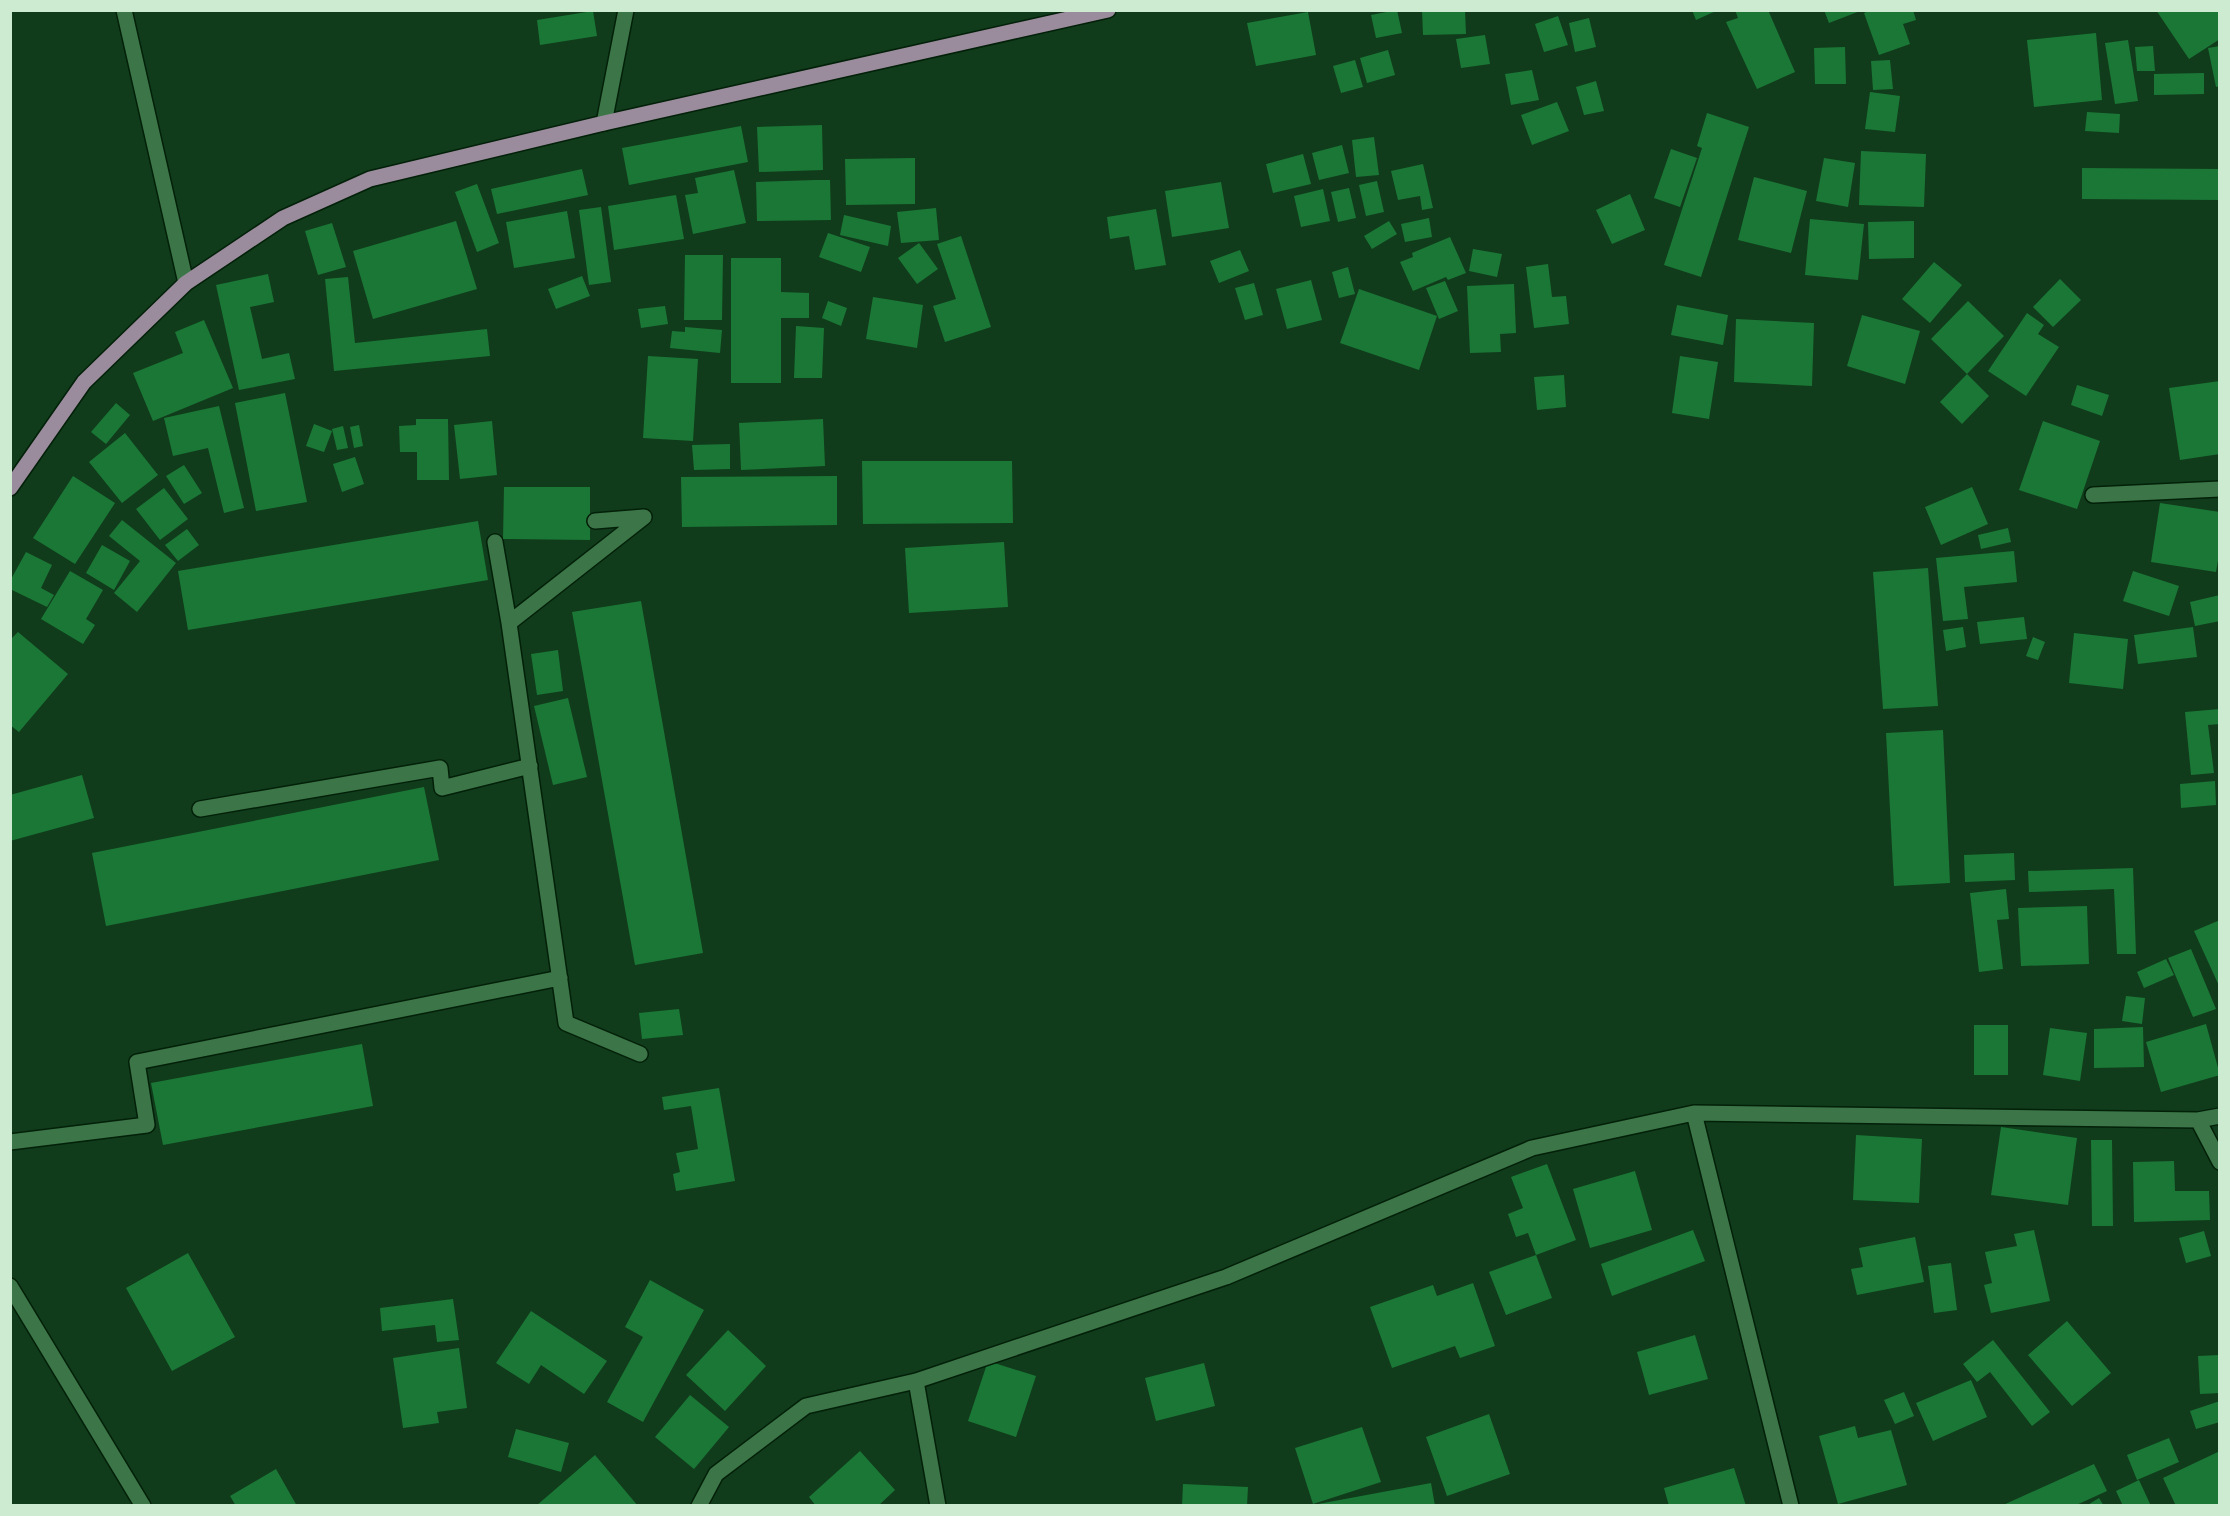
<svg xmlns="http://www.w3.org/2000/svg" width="2230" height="1516" viewBox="0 0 2230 1516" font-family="Manrope,sans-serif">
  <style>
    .building { fill: #1b7736 }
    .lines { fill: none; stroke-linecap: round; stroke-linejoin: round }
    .minor-casing { stroke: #032009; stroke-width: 18 }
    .primary-casing { stroke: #032009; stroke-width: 18 }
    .minor { stroke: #3c7547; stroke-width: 15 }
    .primary { stroke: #9b8c9d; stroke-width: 15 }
  </style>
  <rect width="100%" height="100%" fill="#103c1b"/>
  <path class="building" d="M 1397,10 L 1402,33 L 1376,38 L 1371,15 Z
    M 1422,10 L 1465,10 L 1466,34 L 1423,35 Z
    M 1692,10 L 1718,10 L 1696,20 Z
    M 1735,10 L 1768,10 L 1795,72 L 1757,89 L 1726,22 L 1738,18 Z
    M 1824,10 L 1860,10 L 1860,11 L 1829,23 Z
    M 1870,10 L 1913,10 L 1916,20 L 1903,24 L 1910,44 L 1879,55 L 1864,13 Z
    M 2156,10 L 2220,10 L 2220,39 L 2189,59 Z
    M 593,11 L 597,36 L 540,45 L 537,20 Z
    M 1308,12 L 1316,55 L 1256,66 L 1247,23 Z
    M 1558,16 L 1568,45 L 1544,52 L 1535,24 Z
    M 1589,18 L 1596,47 L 1575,52 L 1569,23 Z
    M 2096,33 L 2102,100 L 2034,107 L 2027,40 Z
    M 1485,35 L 1490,64 L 1461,68 L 1456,39 Z
    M 2128,40 L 2138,101 L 2115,104 L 2105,43 Z
    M 2153,46 L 2155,71 L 2137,71 L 2135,47 Z
    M 2220,46 L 2220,86 L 2216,87 L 2208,48 Z
    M 1845,47 L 1846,84 L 1815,84 L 1814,48 Z
    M 1388,50 L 1395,75 L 1367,83 L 1360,58 Z
    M 1355,60 L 1363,87 L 1341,93 L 1333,66 Z
    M 1890,60 L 1893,89 L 1873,90 L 1871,61 Z
    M 1532,70 L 1539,100 L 1511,105 L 1505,74 Z
    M 2204,73 L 2204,94 L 2154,95 L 2154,74 Z
    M 1596,81 L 1604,111 L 1584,115 L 1576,87 Z
    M 1870,92 L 1900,96 L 1895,132 L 1865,129 Z
    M 1557,102 L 1569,131 L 1532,145 L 1521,115 Z
    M 2087,112 L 2120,114 L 2119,133 L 2085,131 Z
    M 1707,113 L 1749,127 L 1701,277 L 1664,265 L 1702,148 L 1697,146 Z
    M 822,125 L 823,170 L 759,172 L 757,127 Z
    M 741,126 L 748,162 L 629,185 L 622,148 Z
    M 1374,137 L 1379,175 L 1356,177 L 1352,140 Z
    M 1342,145 L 1349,173 L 1319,180 L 1312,153 Z
    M 1671,149 L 1697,158 L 1680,207 L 1654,198 Z
    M 1861,151 L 1926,154 L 1924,207 L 1859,205 Z
    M 1303,154 L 1311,184 L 1273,193 L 1266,164 Z
    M 915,158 L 915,204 L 846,205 L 845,159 Z
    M 1824,158 L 1855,163 L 1848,207 L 1816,201 Z
    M 1423,164 L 1433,208 L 1422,210 L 1420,196 L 1398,200 L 1391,171 Z
    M 2082,168 L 2220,169 L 2220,200 L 2082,199 Z
    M 582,169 L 588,195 L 497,214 L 491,189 Z
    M 734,170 L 746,223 L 693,234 L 685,195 L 698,193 L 695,178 Z
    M 1754,177 L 1807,191 L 1791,253 L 1738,240 Z
    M 815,180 L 830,180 L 831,220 L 757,221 L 756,182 Z
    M 1377,181 L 1384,212 L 1366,216 L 1359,185 Z
    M 1221,182 L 1229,228 L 1172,237 L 1165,191 Z
    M 477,184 L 499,243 L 477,252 L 455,192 Z
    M 1349,188 L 1356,218 L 1338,222 L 1331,192 Z
    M 1323,189 L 1330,221 L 1301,227 L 1294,196 Z
    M 1630,194 L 1645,230 L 1612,244 L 1596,210 Z
    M 676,195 L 684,239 L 614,250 L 608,206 Z
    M 601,207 L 611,282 L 589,285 L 579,210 Z
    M 936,208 L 939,240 L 901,243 L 897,212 Z
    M 1156,209 L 1166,265 L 1135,270 L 1129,236 L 1110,239 L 1107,217 Z
    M 567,211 L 575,258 L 514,268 L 506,222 Z
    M 844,215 L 891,226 L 888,246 L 840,235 Z
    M 1429,218 L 1432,237 L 1405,242 L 1401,224 Z
    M 1810,219 L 1864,224 L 1858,280 L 1805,275 Z
    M 456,221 L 477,289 L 373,319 L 353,251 Z
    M 1389,221 L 1397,234 L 1372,249 L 1364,236 Z
    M 1914,221 L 1914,258 L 1869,259 L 1868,222 Z
    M 332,223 L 346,267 L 318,275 L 305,231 Z
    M 828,233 L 870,247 L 861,272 L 819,257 Z
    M 961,236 L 991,327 L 945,342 L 933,306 L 956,299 L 937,244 Z
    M 1450,237 L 1466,273 L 1448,280 L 1446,277 L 1413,291 L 1400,262 L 1413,257 L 1412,253 Z
    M 919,243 L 938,269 L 917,284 L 898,258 Z
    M 1473,249 L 1502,254 L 1497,277 L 1469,271 Z
    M 1240,250 L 1249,271 L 1219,283 L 1210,261 Z
    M 685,255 L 723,255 L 722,320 L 684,320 Z
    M 731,258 L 781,258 L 781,292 L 809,293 L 809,318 L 781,318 L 781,383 L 731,383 Z
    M 1934,262 L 1962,285 L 1930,323 L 1902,299 Z
    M 1548,264 L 1552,297 L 1566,296 L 1569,324 L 1534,328 L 1526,267 Z
    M 1348,267 L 1355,294 L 1339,298 L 1332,272 Z
    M 268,274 L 274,302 L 250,307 L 262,359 L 289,353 L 295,379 L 239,390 L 216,285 Z
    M 582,276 L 590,296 L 556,309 L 548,289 Z
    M 348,277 L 355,343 L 487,329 L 490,356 L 334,371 L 325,279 Z
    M 2060,279 L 2081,300 L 2053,327 L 2033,307 Z
    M 1311,280 L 1322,320 L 1287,329 L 1276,289 Z
    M 1445,281 L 1458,311 L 1439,319 L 1426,288 Z
    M 1254,283 L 1263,315 L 1245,320 L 1235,288 Z
    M 1514,284 L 1516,333 L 1500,334 L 1501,352 L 1470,353 L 1467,286 Z
    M 1359,289 L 1437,316 L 1419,370 L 1340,343 Z
    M 873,297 L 923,305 L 917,348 L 866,339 Z
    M 828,301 L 847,308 L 841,326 L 822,318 Z
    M 1968,301 L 2004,336 L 1967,374 L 1931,339 Z
    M 1677,305 L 1728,315 L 1723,345 L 1671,335 Z
    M 665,306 L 668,324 L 641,328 L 638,309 Z
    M 2027,313 L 2044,325 L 2038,334 L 2059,347 L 2026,396 L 1988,371 Z
    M 1862,315 L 1920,331 L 1905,384 L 1847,366 Z
    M 1736,319 L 1814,323 L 1812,386 L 1734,382 Z
    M 204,320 L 233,388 L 153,421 L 133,373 L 183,353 L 175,332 Z
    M 796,326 L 824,328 L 822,378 L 794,378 Z
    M 685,327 L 722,330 L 720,353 L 670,348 L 672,331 L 685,332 Z
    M 648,356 L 698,359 L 693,441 L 643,438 Z
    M 1680,356 L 1718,362 L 1709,419 L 1672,413 Z
    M 1967,374 L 1989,396 L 1962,424 L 1940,402 Z
    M 1564,375 L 1566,407 L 1537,410 L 1534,377 Z
    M 2220,381 L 2220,454 L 2180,460 L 2169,388 Z
    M 2077,385 L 2109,395 L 2102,416 L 2071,405 Z
    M 285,393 L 307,502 L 256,511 L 235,403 Z
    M 116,403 L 130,415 L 106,444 L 91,432 Z
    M 219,406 L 244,508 L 224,513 L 208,448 L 173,456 L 164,418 Z
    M 416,419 L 448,419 L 449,480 L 417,480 L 417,452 L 400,452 L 399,426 L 416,425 Z
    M 823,419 L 825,466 L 741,470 L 739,423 Z
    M 492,421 L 497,475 L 460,479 L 454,425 Z
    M 2043,421 L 2100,441 L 2077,509 L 2019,490 Z
    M 314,424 L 332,431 L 324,452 L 306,446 Z
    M 359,425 L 363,446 L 354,448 L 350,427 Z
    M 343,426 L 348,448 L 337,450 L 332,429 Z
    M 125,433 L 158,475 L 122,503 L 89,462 Z
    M 730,444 L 730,469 L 694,470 L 692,445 Z
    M 355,457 L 364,484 L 342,492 L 333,464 Z
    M 862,461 L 1012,461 L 1013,523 L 863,524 Z
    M 184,465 L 202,493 L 184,504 L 166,476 Z
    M 73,476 L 115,503 L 75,564 L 33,538 Z
    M 837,476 L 837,525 L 682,527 L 681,477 Z
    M 504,487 L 590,487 L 590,540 L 503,539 Z
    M 1972,487 L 1988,524 L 1941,545 L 1925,507 Z
    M 164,488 L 188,519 L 160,540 L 136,509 Z
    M 2160,503 L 2220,512 L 2220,549 L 2216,572 L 2151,562 Z
    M 122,520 L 176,563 L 137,612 L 114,593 L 140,561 L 109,536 Z
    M 478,521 L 488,580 L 188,630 L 178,571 Z
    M 2008,528 L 2011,542 L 1981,549 L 1978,535 Z
    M 187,529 L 199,545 L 178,561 L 165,545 Z
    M 1004,542 L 1008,607 L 909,613 L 905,548 Z
    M 102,545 L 130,561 L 114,590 L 86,573 Z
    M 2014,551 L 2017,582 L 1964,587 L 1968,619 L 1943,621 L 1936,558 Z
    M 26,552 L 52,565 L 41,588 L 54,595 L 47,607 L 10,589 L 10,581 Z
    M 1928,568 L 1938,706 L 1883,709 L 1873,572 Z
    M 70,571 L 103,590 L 86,619 L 95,625 L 83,644 L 41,619 Z
    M 2133,571 L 2179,586 L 2169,616 L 2123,601 Z
    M 2220,595 L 2220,621 L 2195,626 L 2190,602 Z
    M 641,601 L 703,953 L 635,965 L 572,612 Z
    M 2024,617 L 2027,639 L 1980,644 L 1977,622 Z
    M 1963,627 L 1966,647 L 1946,651 L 1943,630 Z
    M 2193,627 L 2197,657 L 2138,664 L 2134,635 Z
    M 18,632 L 68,674 L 19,732 L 10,725 L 10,640 Z
    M 2074,633 L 2128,639 L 2123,689 L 2069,683 Z
    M 2033,637 L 2045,642 L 2038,660 L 2026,656 Z
    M 558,650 L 563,691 L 537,695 L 531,654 Z
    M 568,698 L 587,777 L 553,785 L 534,706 Z
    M 2220,709 L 2220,724 L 2208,725 L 2214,773 L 2191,775 L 2185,712 Z
    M 1943,730 L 1950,883 L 1894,886 L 1886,733 Z
    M 82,775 L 94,818 L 10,841 L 10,795 Z
    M 2215,781 L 2216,805 L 2181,808 L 2180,784 Z
    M 424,787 L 439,860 L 106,926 L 92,853 Z
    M 2014,853 L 2015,880 L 1965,882 L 1964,855 Z
    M 2133,868 L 2136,954 L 2117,954 L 2114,889 L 2029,892 L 2028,871 Z
    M 2006,889 L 2009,919 L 1997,920 L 2003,969 L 1979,972 L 1970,893 Z
    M 2087,906 L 2089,964 L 2021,966 L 2018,908 Z
    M 2220,920 L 2220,988 L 2194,931 Z
    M 2191,949 L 2216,1009 L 2193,1017 L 2168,958 Z
    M 2166,959 L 2174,975 L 2144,988 L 2137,972 Z
    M 2126,996 L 2145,998 L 2142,1024 L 2122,1021 Z
    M 679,1009 L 683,1035 L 642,1039 L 639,1013 Z
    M 2206,1024 L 2220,1075 L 2161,1092 L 2146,1042 Z
    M 1974,1025 L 2008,1025 L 2008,1075 L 1974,1075 Z
    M 2143,1027 L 2144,1067 L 2094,1068 L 2094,1029 Z
    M 2050,1028 L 2087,1033 L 2080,1081 L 2043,1075 Z
    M 362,1044 L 373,1106 L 163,1145 L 151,1083 Z
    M 719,1088 L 735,1181 L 676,1191 L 673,1174 L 680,1172 L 676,1153 L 698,1149 L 691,1106 L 664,1110 L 662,1097 Z
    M 2001,1127 L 2077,1138 L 2068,1205 L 1991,1195 Z
    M 1856,1135 L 1922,1139 L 1919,1203 L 1853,1200 Z
    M 2091,1140 L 2112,1140 L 2113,1226 L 2092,1226 Z
    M 2174,1161 L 2175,1191 L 2209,1191 L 2210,1220 L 2134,1222 L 2133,1162 Z
    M 1547,1164 L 1576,1240 L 1536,1255 L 1528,1233 L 1516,1237 L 1508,1214 L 1523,1208 L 1511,1177 Z
    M 1635,1171 L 1652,1230 L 1590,1248 L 1573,1189 Z
    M 1693,1230 L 1705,1261 L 1612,1296 L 1601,1264 Z
    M 2034,1230 L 2050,1301 L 1991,1313 L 1984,1285 L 1992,1283 L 1985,1252 L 2017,1246 L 2014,1234 Z
    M 2204,1231 L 2211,1256 L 2186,1263 L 2179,1238 Z
    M 1915,1237 L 1924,1282 L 1857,1295 L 1851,1269 L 1863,1267 L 1859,1248 Z
    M 188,1253 L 235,1337 L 172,1371 L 126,1288 Z
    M 1536,1255 L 1552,1298 L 1506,1315 L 1489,1272 Z
    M 1951,1263 L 1957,1310 L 1934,1313 L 1928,1266 Z
    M 650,1280 L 704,1310 L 643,1422 L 607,1402 L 643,1337 L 625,1327 Z
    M 1473,1283 L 1495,1346 L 1460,1358 L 1455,1346 L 1392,1368 L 1370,1307 L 1433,1285 L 1437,1296 Z
    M 453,1299 L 459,1340 L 437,1342 L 435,1325 L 382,1331 L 380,1308 Z
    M 531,1311 L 607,1361 L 584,1394 L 541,1365 L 529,1384 L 496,1363 Z
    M 2067,1321 L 2111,1373 L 2072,1406 L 2028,1355 Z
    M 728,1330 L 766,1366 L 725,1411 L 686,1375 Z
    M 1695,1335 L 1708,1379 L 1649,1395 L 1637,1352 Z
    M 1993,1340 L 2050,1412 L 2032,1426 L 1990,1372 L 1977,1382 L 1963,1364 Z
    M 459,1348 L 467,1408 L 437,1412 L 439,1423 L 403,1428 L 393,1358 Z
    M 2220,1355 L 2220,1393 L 2200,1394 L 2198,1356 Z
    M 988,1361 L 1036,1376 L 1016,1437 L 968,1421 Z
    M 1204,1363 L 1215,1406 L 1156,1421 L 1145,1378 Z
    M 1971,1380 L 1987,1417 L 1933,1441 L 1916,1403 Z
    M 1904,1392 L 1914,1416 L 1895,1424 L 1884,1400 Z
    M 690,1395 L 729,1427 L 694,1469 L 655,1437 Z
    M 2220,1401 L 2220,1422 L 2196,1429 L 2190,1411 Z
    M 1489,1414 L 1510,1474 L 1447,1496 L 1426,1437 Z
    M 1855,1426 L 1858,1438 L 1891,1430 L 1907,1485 L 1838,1504 L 1819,1436 Z
    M 1362,1427 L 1381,1482 L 1313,1504 L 1295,1448 Z
    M 516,1429 L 569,1443 L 561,1472 L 508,1457 Z
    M 2169,1438 L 2179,1462 L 2137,1480 L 2127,1455 Z
    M 860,1451 L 895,1490 L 878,1506 L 816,1506 L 809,1497 Z
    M 2220,1451 L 2220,1506 L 2176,1506 L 2163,1478 Z
    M 595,1455 L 638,1506 L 536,1506 Z
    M 2094,1464 L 2107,1491 L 2074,1506 L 2001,1506 Z
    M 1734,1468 L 1746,1506 L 1669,1506 L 1664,1488 Z
    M 276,1469 L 297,1506 L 236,1506 L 230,1496 Z
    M 2139,1480 L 2151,1506 L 2123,1506 L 2116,1491 Z
    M 1431,1483 L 1435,1506 L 1318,1506 L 1318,1504 Z
    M 1183,1484 L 1248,1487 L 1247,1506 L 1182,1506 Z
    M 2099,1498 L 2104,1506 L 2086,1506 Z"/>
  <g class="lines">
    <g class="minor-casing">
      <path id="minor" d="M 124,10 L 186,283
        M 604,123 L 626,10
        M 2093,495 L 2220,489
        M 495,542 L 509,623 L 644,517 L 595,521
        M 509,623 L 566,1023 L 640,1054
        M 200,809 L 440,768 L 442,788 L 530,766
        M 1694,1113 L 1791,1506
        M 2198,1120 L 2220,1162
        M 10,1142 L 147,1125 L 137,1062 L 560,978
        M 10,1286 L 143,1506
        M 916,1381 L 938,1506
        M 699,1506 L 716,1474 L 806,1406 L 916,1381 L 1226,1277 L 1532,1148 L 1694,1113 L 2198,1120 L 2220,1116"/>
    </g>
    <g class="primary-casing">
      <path id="primary" d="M 10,488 L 84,382 L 186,283 L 283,218 L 370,179 L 604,123 L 1108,10"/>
    </g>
    <use href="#minor" class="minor"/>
    <use href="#primary" class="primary"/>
  </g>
  <rect width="2230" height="1516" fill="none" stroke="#cdebd1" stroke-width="24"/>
</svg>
